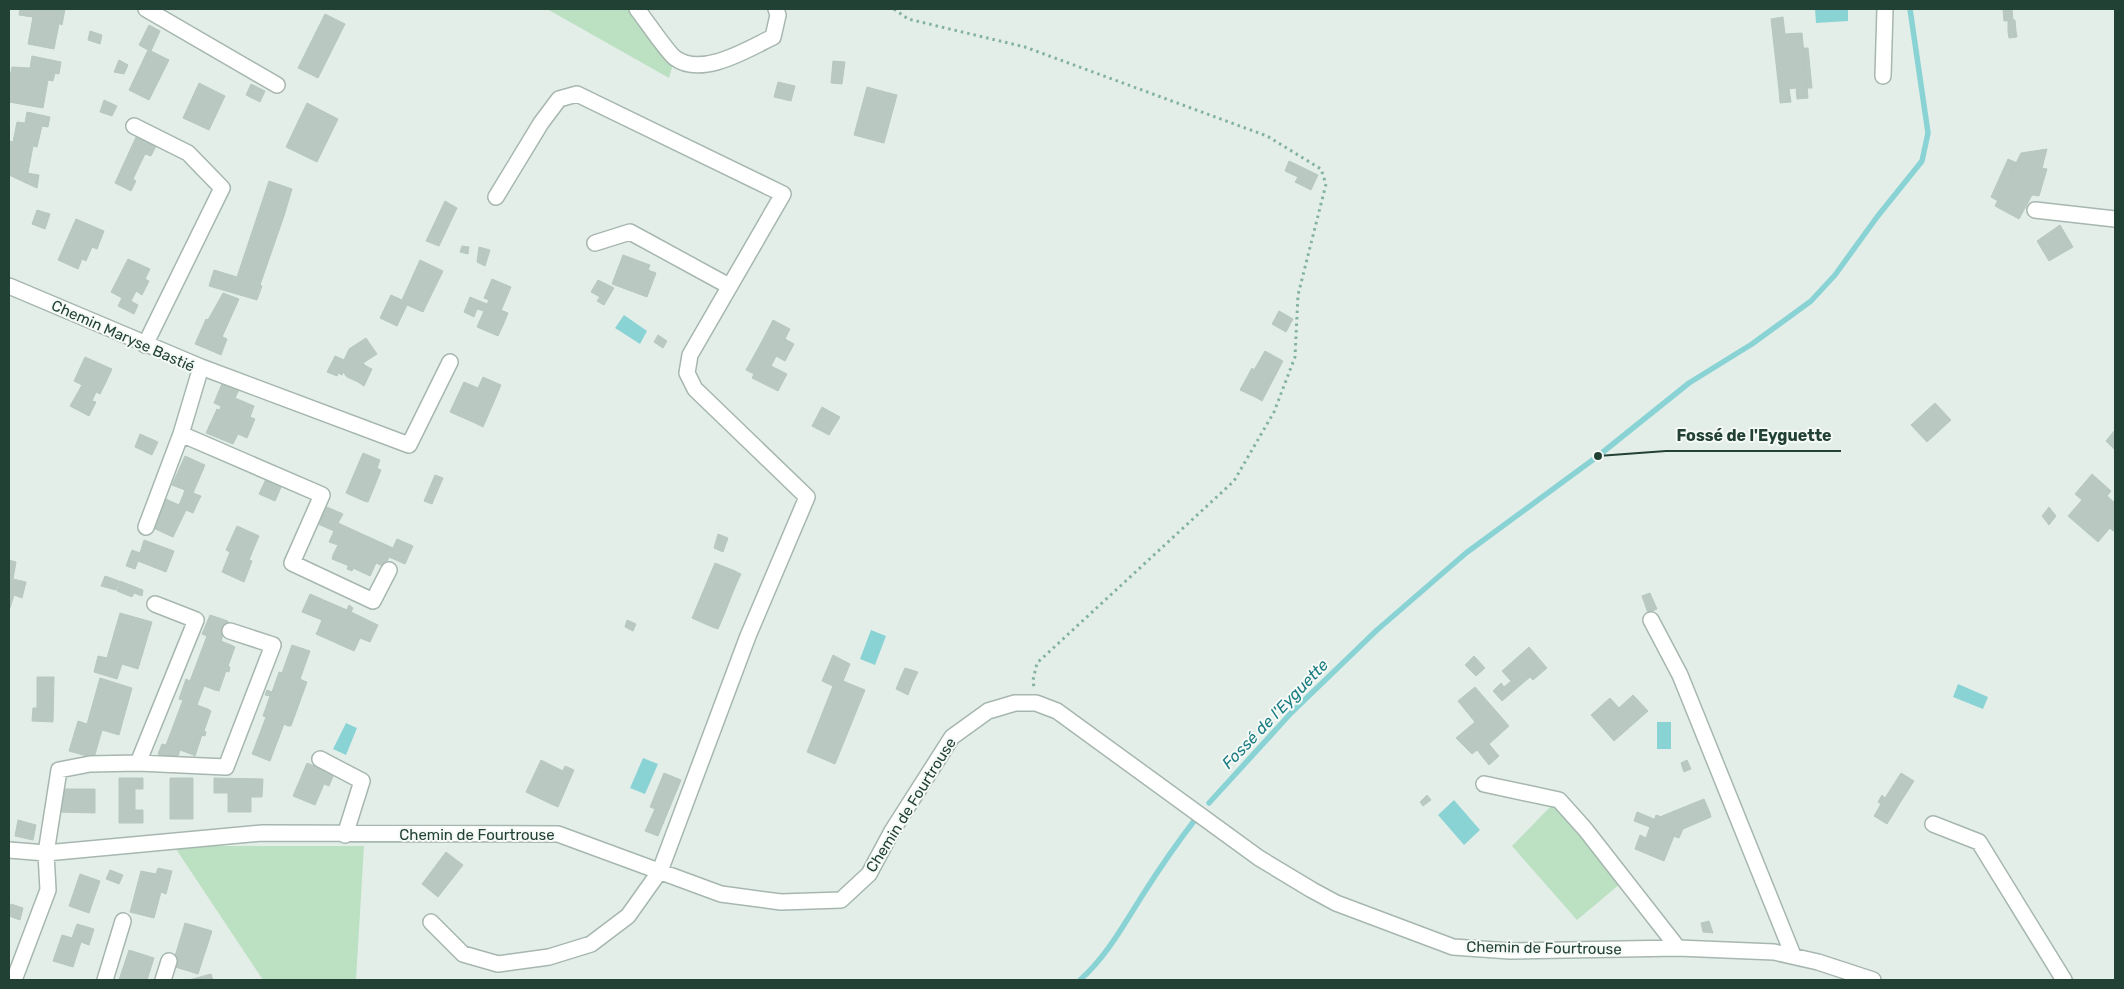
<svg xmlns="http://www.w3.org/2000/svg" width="2124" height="989" viewBox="0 0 2124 989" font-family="Rubik,sans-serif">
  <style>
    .green { fill: #bce0c2 }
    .water { fill: #8ad3d5 }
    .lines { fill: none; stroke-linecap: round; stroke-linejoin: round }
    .stream { stroke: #8ad3d5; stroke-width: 5.5 }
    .building { fill: #b9c9c1; stroke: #b6c8bf }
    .minor-casing { stroke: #a6b7af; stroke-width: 18 }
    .path { stroke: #83b39e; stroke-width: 3; stroke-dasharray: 2.5 4; stroke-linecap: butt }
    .minor { stroke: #fff; stroke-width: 15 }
    .labels { text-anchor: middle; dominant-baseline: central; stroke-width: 4; stroke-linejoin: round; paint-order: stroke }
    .street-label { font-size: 15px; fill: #224135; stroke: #f5faf7 }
    .water-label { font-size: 16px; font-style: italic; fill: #197c81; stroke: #f5faf7 }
    .leader { fill: none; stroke: #224135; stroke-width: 2 }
    .callout-dot { fill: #224135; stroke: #f5faf7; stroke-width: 2 }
    .callout-label { font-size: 16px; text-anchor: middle; font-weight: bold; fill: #224135; stroke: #f5faf7; stroke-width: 4; stroke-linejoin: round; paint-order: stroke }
  </style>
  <rect width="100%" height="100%" fill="#e4eee9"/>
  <path class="green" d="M 547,9 L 631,9 L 673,64 L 669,78 Z
    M 1553,804 L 1620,884 L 1577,920 L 1512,846 Z
    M 174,846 L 364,846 L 356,980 L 263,980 Z"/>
  <path class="water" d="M 1815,9 L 1848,9 L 1848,21 L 1816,23 Z
    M 624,315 L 647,331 L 640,344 L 615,328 Z
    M 871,630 L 886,636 L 875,665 L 860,659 Z
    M 1958,684 L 1988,697 L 1983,709 L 1953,697 Z
    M 1657,722 L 1671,722 L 1671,749 L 1657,749 Z
    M 346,723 L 357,728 L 346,755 L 333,749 Z
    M 643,758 L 658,764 L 645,794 L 630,788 Z
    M 1454,800 L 1480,830 L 1464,845 L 1438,815 Z"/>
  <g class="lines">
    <path class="stream" d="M 1209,803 L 1291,713 L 1377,630 L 1466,553 L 1598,456 L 1689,383 L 1752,344 L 1811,301 L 1835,275 L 1877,217 L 1922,161 L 1928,133 L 1910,9
      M 1080,980 C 1106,957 1123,926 1142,896 C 1159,869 1177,843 1197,817"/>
  </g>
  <path class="building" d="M 20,9 L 59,9 L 56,22 L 59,24 L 54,49 L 28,44 L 33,17 L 19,15 Z
    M 59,9 L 65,9 L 62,25 L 56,22 Z
    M 2003,9 L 2012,9 L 2013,20 L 2004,21 Z
    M 325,14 L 345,24 L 318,78 L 298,68 Z
    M 1783,17 L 1785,34 L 1802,33 L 1808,98 L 1797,99 L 1796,88 L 1779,90 L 1771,19 Z
    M 2008,20 L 2015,20 L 2016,31 L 2008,32 Z
    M 149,25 L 160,31 L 151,51 L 169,60 L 149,100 L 129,90 L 148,50 L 139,45 Z
    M 90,31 L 102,35 L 100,44 L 88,40 Z
    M 2016,31 L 2017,37 L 2009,38 L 2008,32 Z
    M 1803,48 L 1808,48 L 1812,88 L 1806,88 Z
    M 32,56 L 61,62 L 59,74 L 50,72 L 48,80 L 45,80 L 41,96 L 45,97 L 43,108 L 9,102 L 9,81 L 12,67 L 30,68 Z
    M 119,60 L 128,65 L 124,74 L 114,72 Z
    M 833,61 L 845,62 L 842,84 L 831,83 Z
    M 50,72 L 55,73 L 53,81 L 48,80 Z
    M 45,80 L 48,80 L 45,97 L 41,96 Z
    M 778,82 L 795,86 L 791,101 L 774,97 Z
    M 199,83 L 225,96 L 209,130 L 183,118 Z
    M 251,84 L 265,91 L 260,102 L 246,95 Z
    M 867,87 L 889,93 L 881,123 L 885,124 L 880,142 L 854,135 Z
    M 1789,89 L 1791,102 L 1780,103 L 1779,90 Z
    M 889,93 L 897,95 L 884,143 L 880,142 L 885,124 L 881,123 Z
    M 104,100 L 117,106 L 112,116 L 100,112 Z
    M 307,103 L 338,119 L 317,162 L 286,147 Z
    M 27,112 L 50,117 L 48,127 L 42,126 L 37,147 L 33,146 L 26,183 L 9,175 L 9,141 L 13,142 L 17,122 L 25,123 Z
    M 136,137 L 156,146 L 151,156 L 145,154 L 133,179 L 136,181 L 131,191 L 115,183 Z
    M 2047,149 L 2042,168 L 2047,169 L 2039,196 L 2032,195 L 2019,219 L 1995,206 L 2021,153 Z
    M 2008,159 L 2017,163 L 1998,201 L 1991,197 Z
    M 1289,161 L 1318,175 L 1311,190 L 1295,182 L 1298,177 L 1285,171 Z
    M 27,173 L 39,175 L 37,188 L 26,183 Z
    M 269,181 L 292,189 L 284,216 L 260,208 Z
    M 445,201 L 457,208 L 439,246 L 426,241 Z
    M 260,208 L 284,216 L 260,285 L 262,286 L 257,300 L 209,286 L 214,270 L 237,277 Z
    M 37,210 L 50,214 L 45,229 L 32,224 Z
    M 76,219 L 104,231 L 97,249 L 92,247 L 86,261 L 82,259 L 78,269 L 58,260 Z
    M 2060,225 L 2073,247 L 2049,261 L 2037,241 Z
    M 462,246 L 469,247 L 468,254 L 460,252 Z
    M 479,247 L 490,250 L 485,266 L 477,262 Z
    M 623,255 L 650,265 L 639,294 L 612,284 Z
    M 128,259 L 150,269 L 145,279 L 149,281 L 142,295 L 136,291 L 131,301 L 138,305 L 134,314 L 118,306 L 122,298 L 111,292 Z
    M 420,260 L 443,271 L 423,312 L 407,305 L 397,326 L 380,318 L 391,295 L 402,300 Z
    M 648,270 L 656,273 L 647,297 L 639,294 Z
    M 492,279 L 511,287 L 497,320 L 504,323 L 498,336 L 477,327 L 484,311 L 477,309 L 474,317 L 464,312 L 470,297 L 487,304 L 489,300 L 484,298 Z
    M 598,280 L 614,288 L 604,305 L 597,301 L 600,297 L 591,292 Z
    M 223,293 L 239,299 L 222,337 L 219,335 L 212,351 L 195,344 L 206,319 L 208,320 Z
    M 501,310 L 508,313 L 504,323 L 497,320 Z
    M 1279,311 L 1293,319 L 1286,332 L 1272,324 Z
    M 773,320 L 790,329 L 771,366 L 787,374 L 778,391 L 752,378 L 768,347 L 761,343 Z
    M 219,335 L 227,339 L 221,355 L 212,351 Z
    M 658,335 L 667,341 L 663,348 L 654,342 Z
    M 366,338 L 377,354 L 363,363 L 366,366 L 358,382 L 347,377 L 343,372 L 342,375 L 338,373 L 337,376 L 327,372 L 335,356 L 344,360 L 349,349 Z
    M 785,339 L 794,344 L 785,361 L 776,356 Z
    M 761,343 L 768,347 L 754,374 L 746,370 Z
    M 1265,351 L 1283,361 L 1273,380 L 1268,378 L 1257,398 L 1240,390 L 1252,368 L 1254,370 Z
    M 85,357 L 103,365 L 97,378 L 106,382 L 100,394 L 96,392 L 92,401 L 96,402 L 89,416 L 70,406 L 82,385 L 74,381 Z
    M 103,365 L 112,369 L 106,382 L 97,378 Z
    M 366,366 L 372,369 L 364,386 L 358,382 Z
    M 483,377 L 501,385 L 496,397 L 489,394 L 475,423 L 450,412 L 464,382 L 478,388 Z
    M 1268,378 L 1273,380 L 1262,401 L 1257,398 Z
    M 223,381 L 240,388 L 235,398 L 254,406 L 250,417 L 255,419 L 247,438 L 238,434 L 233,444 L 206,433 L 217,409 L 220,410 L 221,406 L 214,403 Z
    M 489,394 L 496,397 L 483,427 L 475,423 Z
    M 1935,403 L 1951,420 L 1927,442 L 1911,425 Z
    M 822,407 L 840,417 L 829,435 L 812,426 Z
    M 2115,430 L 2115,450 L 2106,441 Z
    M 140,434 L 158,442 L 152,455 L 135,447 Z
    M 363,453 L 380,460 L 377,468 L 381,470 L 373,490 L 369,489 L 364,501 L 346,493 Z
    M 185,456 L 205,465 L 193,493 L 201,496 L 197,504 L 182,498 L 185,490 L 172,485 Z
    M 2092,474 L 2111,491 L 2107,496 L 2115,503 L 2114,513 L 2115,529 L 2113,531 L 2110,528 L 2098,542 L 2068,516 L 2082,500 L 2075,494 Z
    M 435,475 L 443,478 L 432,504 L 424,501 Z
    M 266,479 L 282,485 L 275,501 L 259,494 Z
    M 369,489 L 373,490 L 368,502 L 364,501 Z
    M 182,498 L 197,504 L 193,513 L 186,510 L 173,537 L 153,528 L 166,499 L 179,505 Z
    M 327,507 L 343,514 L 338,523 L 393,548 L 397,539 L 413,546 L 405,564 L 389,557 L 385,567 L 376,563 L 372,572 L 355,565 L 352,571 L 347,569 L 350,562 L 333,555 L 338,545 L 329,542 L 334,531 L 318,524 Z
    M 2049,507 L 2056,516 L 2049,525 L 2042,516 Z
    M 237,526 L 255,534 L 249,549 L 253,550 L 249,560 L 252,561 L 244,582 L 222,572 L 230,552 L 226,550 Z
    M 255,534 L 259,536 L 253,550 L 249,549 Z
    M 718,534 L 728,538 L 723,552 L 714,548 Z
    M 144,540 L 174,551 L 166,572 L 138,561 L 135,569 L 126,566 L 132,550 L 140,553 Z
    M 333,555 L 350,562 L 349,566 L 332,559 Z
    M 9,560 L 16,562 L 13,579 L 26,582 L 22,598 L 14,595 L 10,608 L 9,608 Z
    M 715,563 L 735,571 L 729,584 L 735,587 L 724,615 L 717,613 L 712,627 L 692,618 Z
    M 355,565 L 372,572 L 370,576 L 353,568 Z
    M 735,571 L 741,574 L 735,587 L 729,584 Z
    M 105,576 L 119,581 L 116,590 L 101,586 Z
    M 120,581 L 143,590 L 142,596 L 134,593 L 132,597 L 117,591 Z
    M 1650,593 L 1657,609 L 1648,613 L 1642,596 Z
    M 310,594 L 347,610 L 349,605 L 353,608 L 351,612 L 378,625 L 370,642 L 360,638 L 356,647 L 318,630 L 322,620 L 302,612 Z
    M 120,613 L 152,622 L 138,669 L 122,664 L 117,679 L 94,672 L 98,656 L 107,658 Z
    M 717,613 L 724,615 L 718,629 L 712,627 Z
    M 210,615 L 228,621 L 221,641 L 231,645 L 224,665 L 230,667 L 229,672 L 222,670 L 215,690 L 204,686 L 197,705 L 208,709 L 200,729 L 206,732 L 205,736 L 198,734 L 191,754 L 180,750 L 177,760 L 158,754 L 162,744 L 166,745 L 183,700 L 179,699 L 186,679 L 190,681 L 207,636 L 202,634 Z
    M 627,620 L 636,624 L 633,631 L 625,627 Z
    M 318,630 L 356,647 L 354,651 L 316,634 Z
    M 231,645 L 235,647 L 228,666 L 224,665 Z
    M 292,645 L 310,651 L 300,679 L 304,681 L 288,726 L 284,724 L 270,761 L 252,754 L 266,717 L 263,716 L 270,696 L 265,695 L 267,690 L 272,692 L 279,672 L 282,673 Z
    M 1529,647 L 1547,668 L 1533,680 L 1530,677 L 1502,701 L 1493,691 L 1501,683 L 1504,687 L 1511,681 L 1502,671 Z
    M 833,655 L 850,664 L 843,681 L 865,690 L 835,764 L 807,752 L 833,686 L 822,681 Z
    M 1474,656 L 1485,668 L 1476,676 L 1465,665 Z
    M 905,668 L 918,672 L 913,682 L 901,677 Z
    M 222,670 L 226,671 L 219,691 L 215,690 Z
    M 37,677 L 54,677 L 53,722 L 32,721 L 33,708 L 37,708 Z
    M 901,677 L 913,682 L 908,695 L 896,689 Z
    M 100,678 L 132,688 L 119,735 L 102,730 L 94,758 L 69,751 L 78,721 L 87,724 Z
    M 304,681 L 307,682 L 291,726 L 288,726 Z
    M 1475,687 L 1509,726 L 1489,744 L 1499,756 L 1489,765 L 1477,750 L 1472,754 L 1456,738 L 1475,722 L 1458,701 Z
    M 1633,695 L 1648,711 L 1614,741 L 1591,715 L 1610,698 L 1619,708 Z
    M 208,709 L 211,711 L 204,731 L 200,729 Z
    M 198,734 L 202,735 L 195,756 L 191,754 Z
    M 541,760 L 563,771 L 549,803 L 526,792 Z
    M 1687,760 L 1691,769 L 1684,772 L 1681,763 Z
    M 307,763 L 334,774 L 329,786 L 324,784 L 315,805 L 293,796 Z
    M 565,766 L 574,770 L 558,807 L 549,803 Z
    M 664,773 L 681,780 L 658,836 L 645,831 L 655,809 L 650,807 Z
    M 1901,773 L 1914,781 L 1898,806 L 1894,803 L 1888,813 L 1892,816 L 1887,824 L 1874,816 L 1881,804 L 1878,802 L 1882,795 L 1885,798 Z
    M 119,778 L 143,778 L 143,789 L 135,789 L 135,810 L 143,810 L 143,823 L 119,823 Z
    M 170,778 L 193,778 L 193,819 L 170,819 Z
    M 214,778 L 263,779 L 262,797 L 251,797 L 251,812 L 228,812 L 228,793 L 214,793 Z
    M 62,789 L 95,789 L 95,813 L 58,812 Z
    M 1427,795 L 1431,800 L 1423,806 L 1420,802 Z
    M 1704,799 L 1710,813 L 1678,826 L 1673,825 L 1670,835 L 1674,836 L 1664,861 L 1635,849 L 1640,835 L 1646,838 L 1650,827 L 1634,821 L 1637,812 L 1654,819 L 1654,821 L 1659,824 L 1662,816 Z
    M 1894,803 L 1898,806 L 1892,816 L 1888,813 Z
    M 1710,813 L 1711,817 L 1683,829 L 1679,838 L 1670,835 L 1673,825 L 1678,826 Z
    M 1656,815 L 1662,817 L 1659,824 L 1654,821 Z
    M 18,820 L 36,825 L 33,840 L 15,836 Z
    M 446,852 L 463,865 L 438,897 L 422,884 Z
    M 158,868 L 172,871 L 166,894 L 161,892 L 154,918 L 130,912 L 141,871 L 156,874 Z
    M 110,870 L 123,875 L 119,884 L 106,879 Z
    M 80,874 L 100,881 L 89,913 L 69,906 Z
    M 11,904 L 23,908 L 20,920 L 9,916 Z
    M 1709,921 L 1713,933 L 1703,932 L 1701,923 Z
    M 185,923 L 212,931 L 198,974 L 172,966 Z
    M 77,924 L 94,929 L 89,945 L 81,942 L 73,967 L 53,961 L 62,935 L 72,938 Z
    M 129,950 L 154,958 L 147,980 L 119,980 Z
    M 211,974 L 213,980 L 189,980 Z"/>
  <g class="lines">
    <g class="minor-casing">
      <path id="minor" d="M 146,9 L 277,85
        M 637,9 C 645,19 667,52 675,58 C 702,78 748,49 773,37 L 778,15 L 776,9
        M 1883,76 L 1885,9
        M 134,126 L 188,153 L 222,188 L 145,345
        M 2035,210 L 2115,219
        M 595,243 L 630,232 L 729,286
        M 9,286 L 201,367 L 181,434 L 322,495 L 292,563 L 373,601 L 389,570
        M 201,367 L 409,445 L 450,362
        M 146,527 L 181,434
        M 1651,620 L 1680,675 L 1793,955
        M 320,759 L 362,781 L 345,835
        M 138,763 L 226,767 L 273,645 L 230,631
        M 1484,784 L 1559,800 L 1585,829 L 1678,948
        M 1933,824 L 1979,842 L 2064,980
        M 9,850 L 46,853 L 262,833 L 558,834 L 721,894 L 781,902 L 841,900 L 869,874 L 892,831 L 952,737 L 988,711 L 1015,703 L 1036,703 L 1057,711 L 1259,858 L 1312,890 L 1336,903 L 1453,947 L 1510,951 L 1678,948 L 1774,952 L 1818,962 L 1873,980
        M 431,922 L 463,954 L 498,964 L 549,957 L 591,944 L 628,916 L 660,871 L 748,636 L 807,497 L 695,389 L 687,373 L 690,355 L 783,194 L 577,94 L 559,99 L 541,123 L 496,197
        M 14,980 L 48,890 L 46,853 L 59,770 L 90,764 L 138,763 L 196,620 L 155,604
        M 105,980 L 123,921
        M 163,980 L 169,961"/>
    </g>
    <path class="path" d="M 894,9 L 908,19 L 1025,47 L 1267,136 L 1321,169 L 1326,184 L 1298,295 L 1295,357 L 1274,412 L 1234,481 L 1037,663 L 1033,680 L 1034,688"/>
    <use href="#minor" class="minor"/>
  </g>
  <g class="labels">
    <g class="street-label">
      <text transform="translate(123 336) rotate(24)">Chemin Maryse Bastié</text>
      <text transform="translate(911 805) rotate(-58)">Chemin de Fourtrouse</text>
      <text x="477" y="835">Chemin de Fourtrouse</text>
      <text transform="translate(1544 948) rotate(1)">Chemin de Fourtrouse</text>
    </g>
    <g class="water-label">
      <text transform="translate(1275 714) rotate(-46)">Fossé de l'Eyguette</text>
    </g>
  </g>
  <path class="leader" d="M1598 456L1666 451H1841"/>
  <circle class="callout-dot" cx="1598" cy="456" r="5"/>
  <g class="callout-label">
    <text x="1754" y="441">Fossé de l'Eyguette</text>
  </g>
  <rect width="2124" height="989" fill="none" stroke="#224135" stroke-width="20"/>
</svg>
